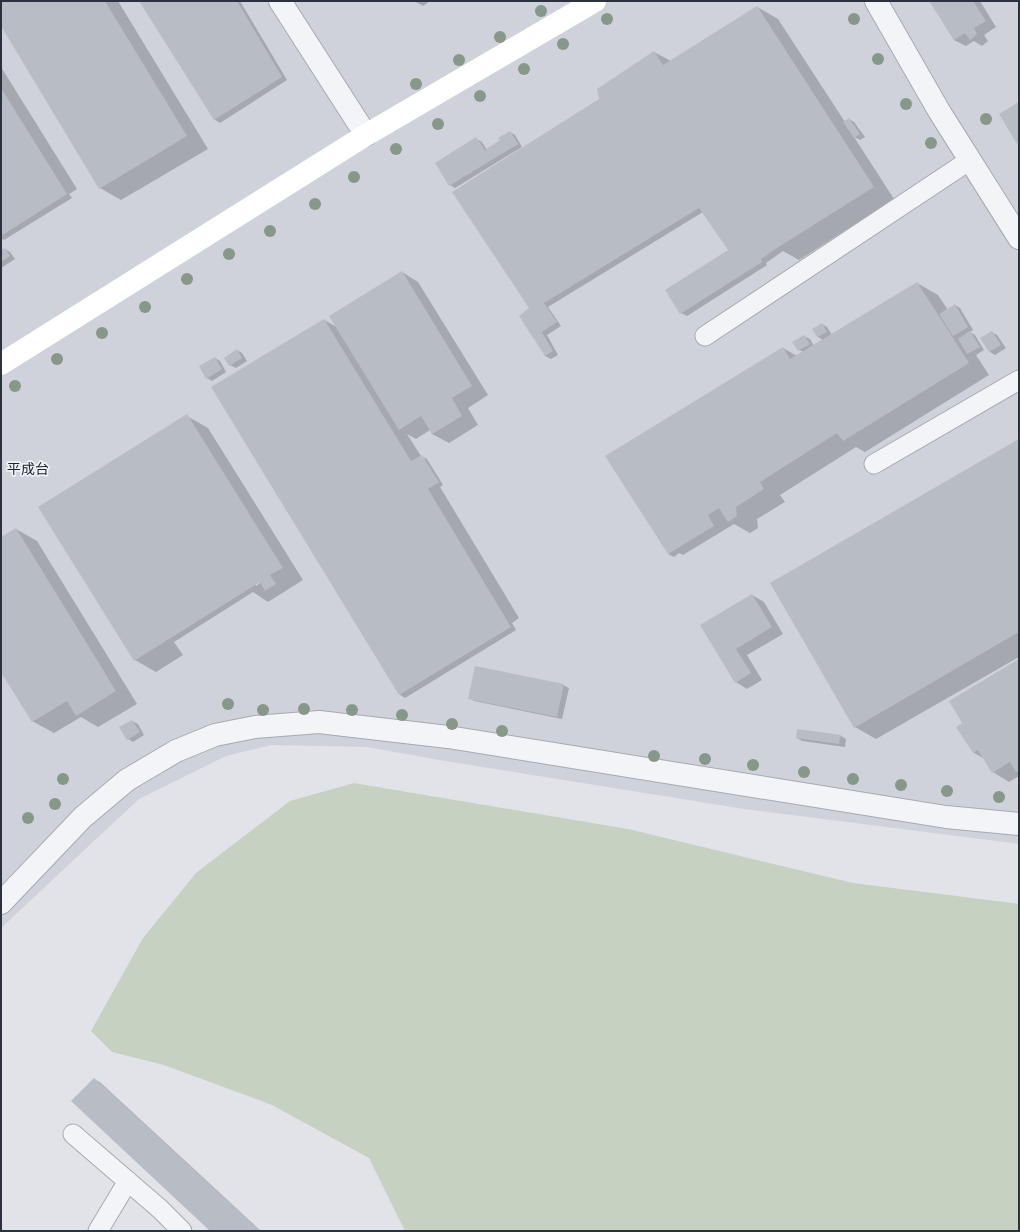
<svg xmlns="http://www.w3.org/2000/svg" width="1020" height="1232" viewBox="0 0 1020 1232" font-family="Helvetica,'Noto Sans JP',sans-serif">
  <style>
    .built { fill: #cfd2da }
    .green { fill: #c6d1c2 }
    .shadow { fill: #0003; fill-rule: evenodd }
    .building { fill: #b8bcc4 }
    .lines { fill: none; stroke-linecap: round; stroke-linejoin: round }
    .lane-casing { stroke: #a7aab2; stroke-width: 21 }
    .street-casing { stroke: #a7aab2; stroke-width: 24 }
    .lane { stroke: #f3f4f7; stroke-width: 19 }
    .street { stroke: #f3f4f7; stroke-width: 22 }
    .secondary { stroke: #fff; stroke-width: 22 }
    .tree { fill: #879788 }
    .labels { text-anchor: middle; dominant-baseline: central; stroke-width: 3.5; stroke-linejoin: round; paint-order: stroke }
    .quarter-label { font-size: 14px; fill: #1d222f; stroke: #f0f2f6 }
  </style>
  <rect width="100%" height="100%" fill="#e1e3e8"/>
  <path class="built" d="M 1,1 L 1019,1 L 1019,844 L 744,809 L 445,761 L 367,747 L 271,745 L 226,756 L 139,799 L 1,928 Z"/>
  <path class="green" d="M 354,783 L 628,829 L 853,883 L 1019,904 L 1019,1231 L 405,1231 L 369,1158 L 272,1105 L 164,1065 L 112,1052 L 91,1031 L 143,938 L 196,873 L 290,801 Z"/>
  <path class="shadow" d="M 1,1 L 118,1 L 208,149 L 121,200 L 100,188 L 1,24 Z
    M 140,1 L 240,1 L 287,80 L 220,123 L 215,120 Z
    M 414,1 L 430,1 L 423,6 Z
    M 930,1 L 980,1 L 996,27 L 984,35 L 988,41 L 982,46 L 974,41 L 966,46 L 954,40 Z
    M 757,7 L 778,19 L 845,122 L 849,119 L 854,122 L 865,137 L 860,140 L 854,137 L 894,199 L 799,260 L 783,251 L 766,263 L 767,265 L 687,316 L 681,313 L 729,250 L 703,212 L 548,307 L 561,326 L 547,335 L 558,355 L 551,359 L 545,356 L 530,308 L 601,100 L 654,52 L 671,61 Z
    M 1,67 L 77,189 L 69,194 L 72,198 L 4,240 L 1,238 Z
    M 510,132 L 515,135 L 522,147 L 455,188 L 450,185 L 476,139 L 482,142 L 487,150 L 502,141 Z
    M 1,247 L 3,250 L 5,249 L 10,252 L 15,259 L 1,268 Z
    M 402,272 L 418,282 L 488,395 L 468,408 L 478,425 L 449,443 L 432,434 L 430,430 L 416,439 L 407,434 L 421,456 L 427,459 L 443,485 L 440,487 L 519,618 L 512,623 L 516,630 L 405,698 L 399,694 L 324,320 L 337,327 Z
    M 917,283 L 938,295 L 948,310 L 955,305 L 960,308 L 973,330 L 970,332 L 975,335 L 984,350 L 976,355 L 989,375 L 865,452 L 856,447 L 780,495 L 785,502 L 757,519 L 758,528 L 750,533 L 734,524 L 683,555 L 679,553 L 674,557 L 668,554 L 783,348 L 797,356 L 803,352 L 799,350 L 804,336 L 810,339 L 814,346 L 823,340 L 818,337 L 822,324 L 827,327 L 832,335 Z
    M 992,332 L 997,335 L 1006,348 L 995,355 L 990,352 Z
    M 237,350 L 242,353 L 247,361 L 236,368 L 230,365 Z
    M 215,358 L 220,361 L 226,372 L 212,381 L 207,378 Z
    M 187,416 L 208,428 L 303,580 L 268,602 L 253,592 L 174,642 L 183,655 L 156,672 L 135,660 ZM 261,580 L 261,582 L 256,586 L 256,583 Z
    M 1019,440 L 1019,657 L 876,739 L 855,727 Z
    M 16,529 L 37,541 L 137,704 L 98,727 L 81,717 L 54,733 L 32,721 L 1,672 L 1,538 Z
    M 752,595 L 764,602 L 783,634 L 747,655 L 762,680 L 747,689 L 736,682 L 701,626 Z
    M 1019,660 L 1019,776 L 1009,782 L 993,772 L 985,759 L 974,753 L 964,723 Z
    M 563,685 L 569,688 L 562,719 L 474,701 L 469,698 Z
    M 132,721 L 138,724 L 144,735 L 133,742 L 128,739 Z
    M 841,736 L 846,739 L 845,747 L 802,741 L 797,738 Z
    M 94,1079 L 100,1082 L 261,1231 L 212,1231 Z"/>
  <path class="building" d="M 1,1 L 105,1 L 187,136 L 99,189 L 1,26 Z
    M 139,1 L 237,1 L 282,77 L 214,120 Z
    M 929,1 L 973,1 L 986,21 L 974,28 L 977,34 L 970,40 L 965,33 L 954,40 Z
    M 757,6 L 874,187 L 777,248 L 761,259 L 762,262 L 680,314 L 665,290 L 728,250 L 699,208 L 544,303 L 557,322 L 542,332 L 553,351 L 545,356 L 519,316 L 529,308 L 452,192 L 599,99 L 597,89 L 654,51 L 663,65 Z
    M 1,88 L 67,194 L 1,236 Z
    M 1019,102 L 1019,143 L 1017,144 L 999,114 Z
    M 849,118 L 860,134 L 854,138 L 843,122 Z
    M 510,131 L 518,144 L 449,186 L 435,163 L 476,137 L 485,150 L 500,140 L 498,138 Z
    M 5,248 L 10,256 L 1,262 L 1,251 Z
    M 402,271 L 472,386 L 452,398 L 462,416 L 432,434 L 421,416 L 399,430 L 329,316 Z
    M 917,282 L 969,363 L 843,441 L 837,433 L 760,482 L 764,489 L 736,507 L 737,516 L 728,522 L 719,508 L 708,515 L 714,526 L 668,554 L 605,456 L 783,347 L 790,359 Z
    M 955,304 L 968,327 L 953,336 L 939,314 Z
    M 324,319 L 411,461 L 422,455 L 439,482 L 428,489 L 511,627 L 399,695 L 211,387 Z
    M 822,323 L 827,332 L 817,337 L 812,329 Z
    M 970,331 L 980,347 L 967,354 L 958,339 Z
    M 992,331 L 1001,345 L 989,352 L 980,338 Z
    M 804,335 L 810,344 L 798,351 L 792,342 Z
    M 237,349 L 242,358 L 229,366 L 224,358 Z
    M 215,357 L 222,369 L 206,379 L 199,366 Z
    M 187,414 L 283,568 L 270,575 L 276,584 L 265,591 L 260,582 L 134,661 L 38,507 Z
    M 1019,439 L 1019,632 L 854,728 L 770,583 Z
    M 16,528 L 116,691 L 76,716 L 67,701 L 32,722 L 1,672 L 1,537 Z
    M 752,594 L 772,627 L 736,649 L 751,673 L 735,683 L 700,625 Z
    M 1019,659 L 1019,770 L 1016,772 L 1010,762 L 992,773 L 978,750 L 973,753 L 956,727 L 962,723 L 949,701 Z
    M 475,666 L 564,684 L 557,717 L 468,699 Z
    M 132,720 L 140,732 L 127,740 L 119,727 Z
    M 797,729 L 841,735 L 839,744 L 796,738 Z
    M 94,1078 L 260,1231 L 210,1231 L 71,1101 Z"/>
  <g class="lines">
    <g class="lane-casing">
      <path id="lane" d="M 705,336 L 970,160
        M 874,464 L 1019,380
        M 73,1134 L 160,1209 L 182,1231
        M 98,1231 L 128,1181"/>
    </g>
    <g class="street-casing">
      <path id="street" d="M 280,1 L 366,135
        M 876,1 L 939,111 L 1019,238
        M 1,903 L 83,817 L 127,780 L 176,751 L 215,735 L 255,727 L 319,722 L 448,737 L 946,817 L 1019,824"/>
    </g>
    <use href="#lane" class="lane"/>
    <use href="#street" class="street"/>
    <path class="secondary" d="M 1,364 L 366,135 L 595,1"/>
  </g>
  <g class="tree">
    <circle cx="541" cy="11" r="6"/>
    <circle cx="607" cy="19" r="6"/>
    <circle cx="854" cy="19" r="6"/>
    <circle cx="500" cy="37" r="6"/>
    <circle cx="563" cy="44" r="6"/>
    <circle cx="878" cy="59" r="6"/>
    <circle cx="459" cy="60" r="6"/>
    <circle cx="524" cy="69" r="6"/>
    <circle cx="416" cy="84" r="6"/>
    <circle cx="480" cy="96" r="6"/>
    <circle cx="906" cy="104" r="6"/>
    <circle cx="986" cy="119" r="6"/>
    <circle cx="438" cy="124" r="6"/>
    <circle cx="931" cy="143" r="6"/>
    <circle cx="396" cy="149" r="6"/>
    <circle cx="354" cy="177" r="6"/>
    <circle cx="315" cy="204" r="6"/>
    <circle cx="270" cy="231" r="6"/>
    <circle cx="229" cy="254" r="6"/>
    <circle cx="187" cy="279" r="6"/>
    <circle cx="145" cy="307" r="6"/>
    <circle cx="102" cy="333" r="6"/>
    <circle cx="57" cy="359" r="6"/>
    <circle cx="15" cy="386" r="6"/>
    <circle cx="228" cy="704" r="6"/>
    <circle cx="304" cy="709" r="6"/>
    <circle cx="263" cy="710" r="6"/>
    <circle cx="352" cy="710" r="6"/>
    <circle cx="402" cy="715" r="6"/>
    <circle cx="452" cy="724" r="6"/>
    <circle cx="502" cy="731" r="6"/>
    <circle cx="654" cy="756" r="6"/>
    <circle cx="705" cy="759" r="6"/>
    <circle cx="753" cy="765" r="6"/>
    <circle cx="804" cy="772" r="6"/>
    <circle cx="63" cy="779" r="6"/>
    <circle cx="853" cy="779" r="6"/>
    <circle cx="901" cy="785" r="6"/>
    <circle cx="947" cy="791" r="6"/>
    <circle cx="999" cy="797" r="6"/>
    <circle cx="55" cy="804" r="6"/>
    <circle cx="28" cy="818" r="6"/>
  </g>
  <g class="labels">
    <g class="quarter-label">
      <text x="28" y="469">平成台</text>
    </g>
  </g>
  <rect width="1020" height="1232" fill="none" stroke="#2b313e" stroke-width="4"/>
</svg>
